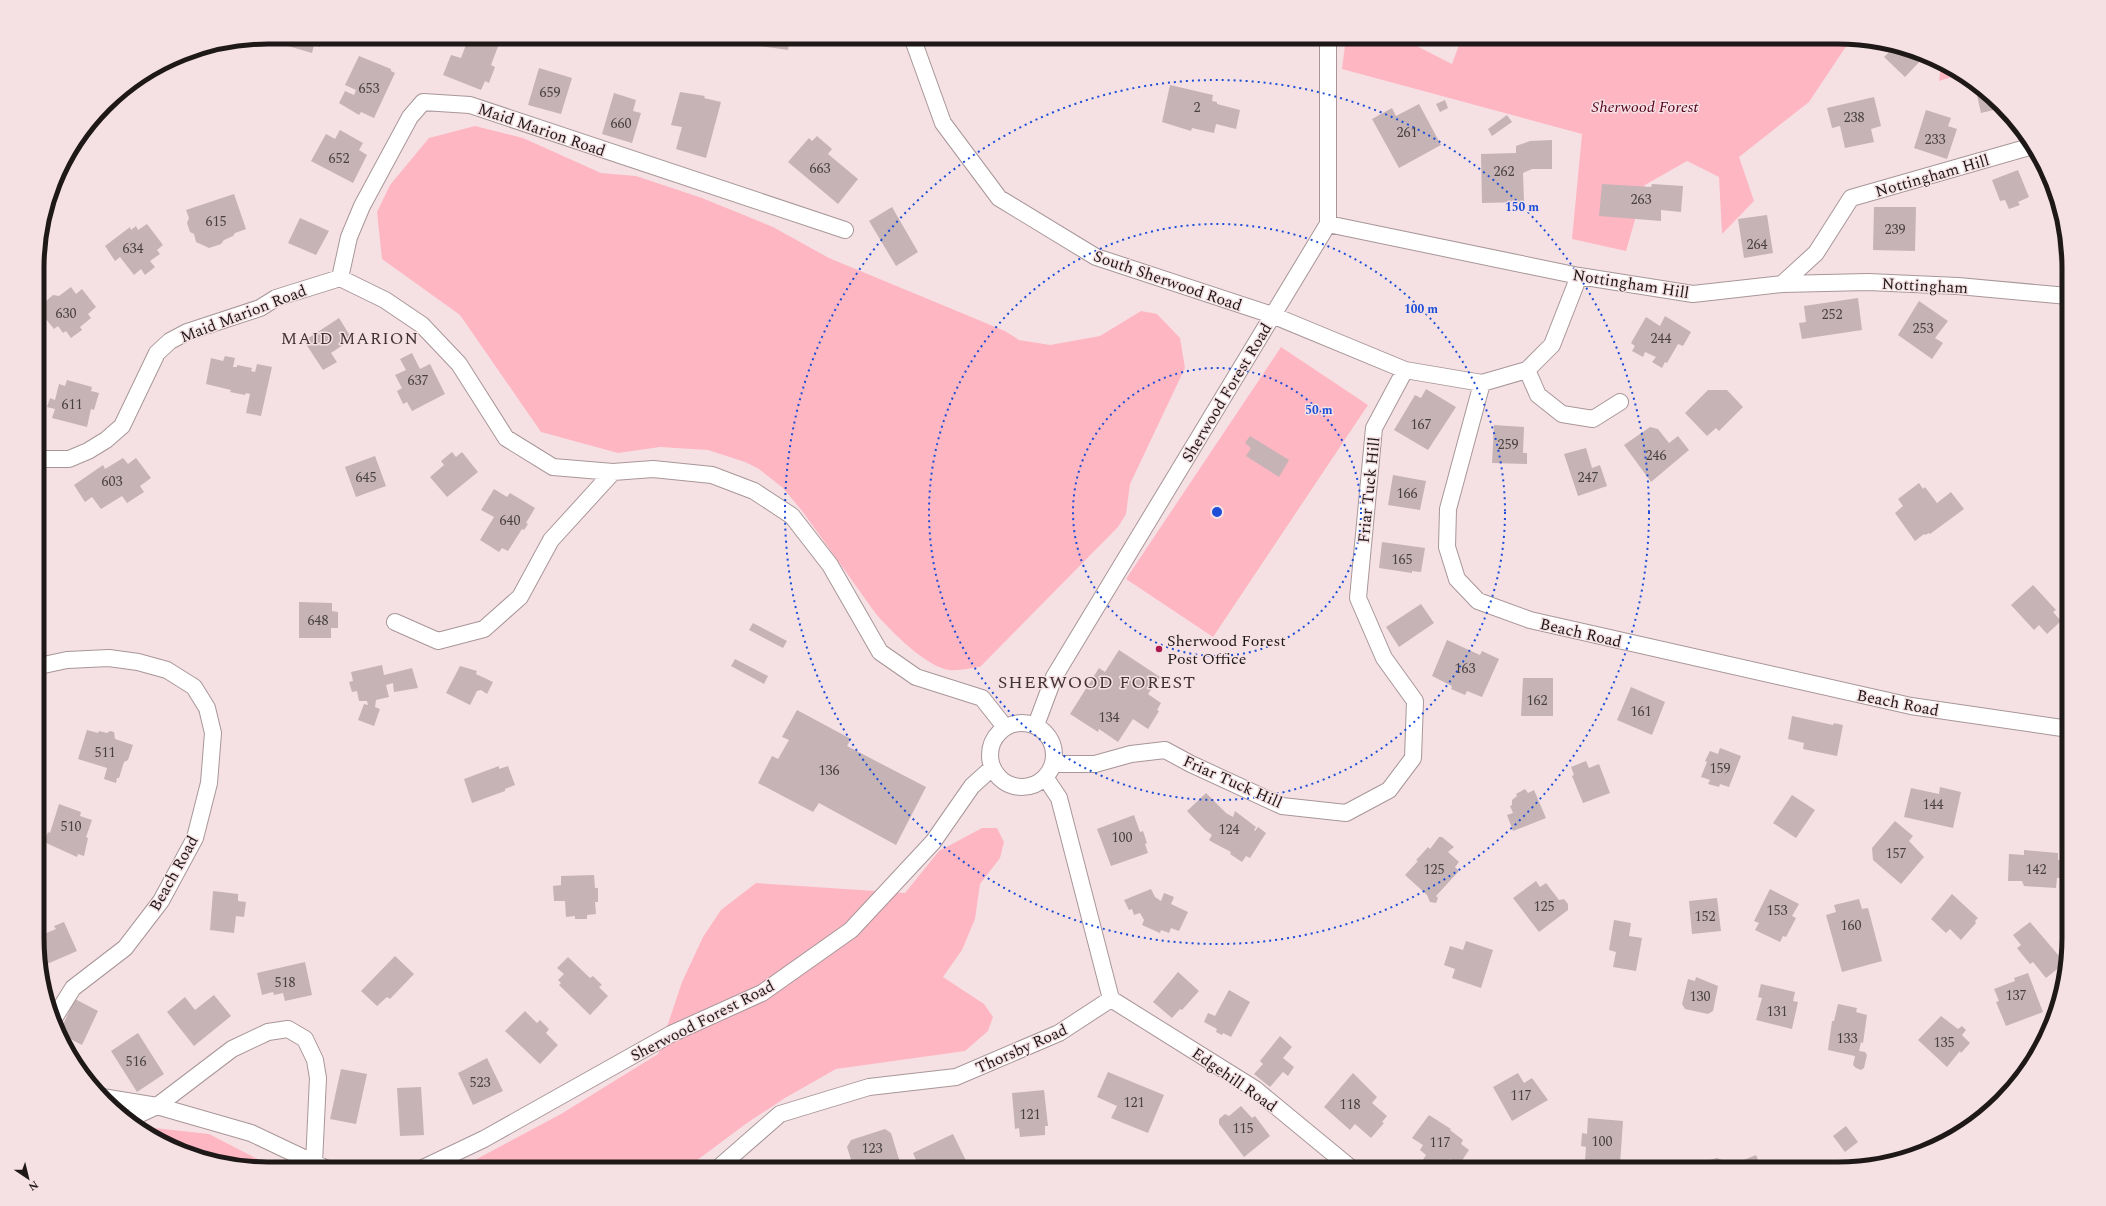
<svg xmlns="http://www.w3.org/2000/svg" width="2106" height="1206" font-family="Spectral,serif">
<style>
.green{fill:#feb6c3}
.building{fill:#c5b3b5}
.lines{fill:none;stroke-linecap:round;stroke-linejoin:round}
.street-casing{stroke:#a89699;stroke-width:18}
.street{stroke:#fff;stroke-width:16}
.ring{fill:none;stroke:#1d4ed8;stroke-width:2;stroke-dasharray:2 4}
.poi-dot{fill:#ac1a4d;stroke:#f5e1e4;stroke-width:1.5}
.labels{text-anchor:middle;stroke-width:3;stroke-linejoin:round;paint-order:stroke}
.number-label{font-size:14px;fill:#483f40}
.park-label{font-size:16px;font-style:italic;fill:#53001f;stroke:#f5e1e4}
.street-label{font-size:16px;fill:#1f1819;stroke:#f5e1e4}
.poi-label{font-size:16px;fill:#1f1819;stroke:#f5e1e4;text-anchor:start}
.neighbourhood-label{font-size:17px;letter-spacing:1px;fill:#423336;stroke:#f5e1e4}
.quarter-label{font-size:18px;letter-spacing:1px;fill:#423336;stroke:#f5e1e4}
.rim{fill:none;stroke:#1f1819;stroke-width:5}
.centre{fill:#1d4ed8;stroke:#f5e1e4;stroke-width:2}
.ring-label{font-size:12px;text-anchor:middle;font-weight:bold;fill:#1d4ed8;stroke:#f5e1e4;stroke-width:3;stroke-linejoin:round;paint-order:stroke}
</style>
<rect width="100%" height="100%" fill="#f5e1e4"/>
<path class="green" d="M1346,37H1399L1452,64L1462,37H1839L1851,39L1809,102L1739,157L1754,201L1722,234L1719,177L1687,161L1645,185L1626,251L1572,239L1582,134L1342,69Z
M1941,63L1962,74L1939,81Z
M475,126L523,138L601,173L636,176L702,198L773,227L829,258L1005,331L1019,340L1050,345L1100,336L1141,311L1157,314L1180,338L1185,368L1130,484L1126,514L1118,527L980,667C970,668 959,671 949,670C925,666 892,632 876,614L803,512L783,488L759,469L745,462L708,450L660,447L618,453L541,432L460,315L382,259L377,212L390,185L429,138Z
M1281,347L1368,405L1213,637L1126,579Z
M982,828H997L1004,842L1000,858L980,884L975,919L962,950L943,977L984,1004L993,1017L988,1031L965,1051L836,1069L785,1098L747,1123L696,1161L689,1169H458L561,1114L658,1054L682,982L703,937L721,910L756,883L905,893L939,851Z
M136,1126L209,1134L277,1169C227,1169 176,1155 136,1126Z"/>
<path class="building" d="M282,37H323L320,47L314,45L312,53L281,44Z
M469,37H490L500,41L491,65L495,67L489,83L485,81L481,90L443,75L451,55L461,58Z
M762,37H790L788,50L760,46Z
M1896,45L1925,56L1905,77L1884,57Z
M359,56L391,69V71L395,73L374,118L361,112L359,115L339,103L345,91L354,95L356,90L345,85Z
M539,68L572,78L561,114L528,105Z
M1974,82L1991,94L2002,108L1981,113Z
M1170,85L1213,95L1212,101L1217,102V104L1240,110L1236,129L1216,124L1214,133L1192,128L1191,131L1162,122Z
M680,92L705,96L704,98L721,102L706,158L676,149L682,127L671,125Z
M614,93L636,100L633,111L641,113L632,143L602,134Z
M1874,97L1881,126L1871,129L1874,142L1845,148L1840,126L1832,128L1827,108Z
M1445,100L1448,108L1440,112L1436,104Z
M1419,104L1441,145L1399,168L1372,119L1392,108L1396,116Z
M1926,110L1951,118L1948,126L1957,129L1947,159L1914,148Z
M1507,115L1512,122L1492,136L1488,129Z
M340,130L363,143L359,150L367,155L353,183L311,161L326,134L335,139Z
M817,136L832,149L828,154L858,179L838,204L788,162L809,138L812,141Z
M1552,140V169H1532L1523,173L1524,202L1482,203L1481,154L1516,153V146L1530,141Z
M2018,170L2029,197L2018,202L2020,205L2009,209L2005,200L2000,201L1992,180Z
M1602,184L1651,187L1652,184L1683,186L1681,212L1661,210V221L1599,216Z
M234,194L246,229L235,233L233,236L224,240L221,244L209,248L196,242L194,234L190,232L187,223L189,218L186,210Z
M892,207L918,252L896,266L869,221Z
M1874,207H1916L1915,251L1873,250Z
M1767,215L1773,253L1744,258L1738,219Z
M300,218L329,231L316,255L288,243Z
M147,224L163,245L157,250L160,254L150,261L155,267L145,275L141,269L134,275L120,257L115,261L105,246L130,227L131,230L136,226L138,230Z
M2056,224H2063L2068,260L2059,261Z
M71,287L76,294L82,289L96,307L88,314L91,318L80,327L82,330L71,338L66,331L63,333L58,326L54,329L40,312L46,307V301L53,295L59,296Z
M1858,298L1862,330L1802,339L1799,323L1806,322L1804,306Z
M1919,301L1948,321L1935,338L1943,343L1932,359L1898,335Z
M1665,316L1691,332L1683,346L1678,344L1667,363L1665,362L1662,368L1652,362L1656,357L1645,352L1643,357L1632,351L1635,346L1631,343L1646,317L1660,326Z
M339,318L352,339L331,353L337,362L323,370L304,341Z
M412,353L420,369L430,364L445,394L412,411L407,402L403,404L397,391L402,388L395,375L406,370L400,359Z
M225,356L235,358L233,367H237V365L252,368L251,371L255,372L257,364L272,367L261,416L246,413L250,394L246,393L245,395L230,392L231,390L206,384L211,358L223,361Z
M67,380L92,387L91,391L99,393L94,410L91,409L87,427L52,418L55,409L47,407L50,398L55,400L59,384L65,386Z
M1426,389L1456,407L1428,450L1394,430L1415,395L1421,398Z
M1708,390H1727L1743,407L1719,431L1716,428L1707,436L1685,413Z
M1494,425L1524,427L1523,453H1527V464L1492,463Z
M1650,427L1658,429L1669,443L1678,436L1689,450L1651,482L1624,445Z
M1250,436L1289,460L1279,477L1246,456L1251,448L1245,443Z
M1586,448L1592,468L1600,465L1607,486L1578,496L1564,454Z
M452,452L456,457L462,452L478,472L447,497L430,477L444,465L441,461Z
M375,456L386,486L356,497L345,467Z
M123,458L128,464L136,458L151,478L140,486L144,492L127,503L122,496L101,509L92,497L85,502L74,485L103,465L105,469Z
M1393,475L1426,481L1420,510L1388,505Z
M1919,483L1923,489L1925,487L1937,503L1951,492L1964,509L1930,534L1929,533L1925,535L1924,534L1915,541L1895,513L1903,506L1898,499Z
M494,489L507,497L510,493L535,508L526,523L528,524L524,530L522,529L508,551L502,548L499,552L480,540L494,517L481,510Z
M1382,542L1425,548L1421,572L1412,571V573L1379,568Z
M2069,553V571L2060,561Z
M2033,585L2056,610L2053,612L2061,621L2047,634L2039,625L2034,630L2011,605Z
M299,602L332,603V611L338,612V628H331V638H299Z
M1421,604L1434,623L1399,647L1386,627Z
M753,623L787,641L783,648L749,630Z
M1447,640L1480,655L1482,651L1499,659L1482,697L1467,691L1465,695L1451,689L1452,686L1432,676Z
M1119,650L1160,677L1148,694L1161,703L1157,710L1159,711L1148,729L1133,719L1118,742L1099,729L1098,732L1070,714L1099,668L1105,672Z
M735,659L768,676L764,684L731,666Z
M382,665L384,675L412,668L418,688L394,692L393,683L386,685L389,697L376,700L375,707L380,709L374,726L358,720L364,704L368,705L367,701H359L357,691L352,692L349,682L353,681L351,672Z
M460,666L477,671L476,674L493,682L487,694L481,690L477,691L470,705L446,693Z
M1523,678H1553V716H1521Z
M1631,687L1665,702L1652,735L1617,720Z
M797,710L851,739L847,746L926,787L896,845L819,803L813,812L758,783L772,756L778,759L789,740L782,737Z
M1792,716L1833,725L1834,723L1843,725L1837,756L1803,749L1804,743L1788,739Z
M87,730L98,733L99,731L107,733L110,731L114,732L115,739L133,745L128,760L124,762L119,778H117L116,783L104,779L107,768L78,759Z
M1720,748L1741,756L1729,787L1720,784L1719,787L1708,784L1710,780L1701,777L1707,762L1705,761L1710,751L1718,754Z
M1586,761L1589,768L1599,764L1610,793L1583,803L1572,776L1574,775L1571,767Z
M499,766V769L508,766L515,785L505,789V791L472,803L464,779Z
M1940,787L1961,792L1953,828L1904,817L1911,788L1939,794Z
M1525,789L1528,793L1534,790L1546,818L1513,831L1507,815L1513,813L1510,806L1512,805V800L1517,796L1516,794Z
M1206,793L1226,813L1233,817L1235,811L1256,827L1254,830L1255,831L1258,827L1266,833L1250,858L1246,856L1242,862L1230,854L1231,852L1212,842L1209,840L1212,835L1205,830L1187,811Z
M1792,795L1815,810L1796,838L1773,823Z
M59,804L81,812L80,816L92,820L86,837L88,838L84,856L78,854L77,857L44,842L48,832L50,833Z
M1134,815L1140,832L1143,831L1147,843L1145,844L1148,853L1111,866L1097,829Z
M1895,821L1913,836L1909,841L1924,857L1901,884L1873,860L1872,848Z
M1439,837H1442L1454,847L1448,852L1459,862L1455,867L1459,871L1436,896L1438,898L1436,903L1430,902L1427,895L1405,875L1418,861L1416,860L1420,856L1428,847L1430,849Z
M2024,850L2058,853V860H2065L2064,878H2057L2056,888L2024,886L2022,881H2008L2009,854L2024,855Z
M594,875L595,888H598V902H595L596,914L587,915V919H575V916L566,917L565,901H554L553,886L561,885V876Z
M1536,881L1540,887L1546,883L1559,900L1564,899L1568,904V910L1539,932L1513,898Z
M1151,889L1155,897L1161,901L1164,893L1174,897L1171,904L1188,912L1179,931L1171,928L1169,933L1161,930L1160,933L1142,925L1144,920L1140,913L1134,915L1132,909L1129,910L1124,900Z
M1770,889L1799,904L1792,916L1796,918L1786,937L1783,936L1780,942L1755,930L1759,923L1754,921Z
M213,891L238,894V901L246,902L244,917L236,916L234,933L210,930Z
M1952,894L1978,918L1975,921L1976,923L1961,940L1950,929L1946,933L1931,919Z
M1717,898L1721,931L1692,934L1689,901Z
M1859,899L1862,909L1868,908L1882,961L1842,972L1826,915L1836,912L1834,905Z
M1614,920L1631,923L1629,936L1642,938L1636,971L1613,967L1616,952L1609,950Z
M64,922L77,951L40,967L39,936L56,929L54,926Z
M2030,922L2065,963L2046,978L2033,962L2030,964L2017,948L2021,945L2013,935Z
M1466,941L1493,950L1481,988L1452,978L1455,969L1444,965L1450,946L1463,950Z
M395,956L414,974L390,999L387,997L377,1006L361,991Z
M568,957L590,978L593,976L602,985L599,987L608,996L590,1015L559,985L561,983L558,980L564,974L557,968Z
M305,962L312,995L285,1001L283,993L274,995L273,992L262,995L257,973Z
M1178,972L1199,991L1182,1010L1180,1009L1172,1018L1153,1002Z
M2028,973L2043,1012L2006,1026L1996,1002L1999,1001L1994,989L2015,981L2014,978Z
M1696,977L1718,986L1713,1011L1708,1014L1685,1009L1682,1004L1688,979L1695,981Z
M1761,984L1795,992L1793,1001L1798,1002L1792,1029L1756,1020L1762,998L1758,997Z
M1229,990L1250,1002L1231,1037L1223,1033L1222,1035L1216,1032L1217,1029L1204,1022L1208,1013L1215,1016Z
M214,995L231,1016L194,1046L167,1012L185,997L195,1010Z
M75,999L98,1011L82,1045L59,1033Z
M1838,1004L1857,1008L1856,1012L1867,1015L1863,1043L1861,1042L1859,1051L1865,1052L1867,1055L1864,1068L1861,1070L1856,1068L1853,1065L1855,1056L1828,1050L1832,1021H1834Z
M525,1011L537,1023L540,1020L549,1029L546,1033L558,1045L540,1064L505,1031Z
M1941,1016L1958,1029L1962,1026L1966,1030L1962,1035L1970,1043L1961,1053L1960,1051L1947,1067L1918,1040Z
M138,1033L164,1074L137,1092L111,1051Z
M1280,1036L1292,1047L1283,1058L1294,1067L1288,1076L1283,1072L1270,1087L1254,1074L1263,1064L1260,1061Z
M487,1058L503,1091L473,1105L458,1073Z
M341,1069L367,1074L356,1124L330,1119Z
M1108,1072L1164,1095L1148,1133L1111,1118L1117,1106L1097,1097Z
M1353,1073L1377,1097L1372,1103L1387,1116L1382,1122L1384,1123L1371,1138L1355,1124L1350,1130L1324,1107Z
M1518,1073L1524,1083L1532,1078L1548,1100L1512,1121L1493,1087Z
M421,1087L424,1135L400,1136L397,1088Z
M1044,1090L1048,1126H1045V1135L1020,1137L1019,1128L1015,1129L1012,1093Z
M1241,1106L1252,1118L1255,1116L1270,1136L1244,1157L1219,1124V1119L1225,1114L1229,1116Z
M1429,1115L1451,1129L1450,1130L1463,1140L1461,1144L1469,1150L1459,1165L1450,1159L1442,1169H1429L1421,1163L1426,1155L1420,1150L1423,1145L1412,1138Z
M1588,1118L1623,1121L1620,1164L1585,1161L1586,1147L1581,1146L1582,1133L1587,1134Z
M1846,1126L1858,1142L1845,1152L1833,1136Z
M885,1129L891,1133L902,1169H854L847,1147L851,1140Z
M953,1134L970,1169H920L913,1153Z
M1756,1155L1762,1169H1708L1707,1166L1710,1160L1717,1158L1722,1160L1723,1162L1729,1160L1731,1165Z
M1324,1160V1162L1328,1160L1333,1169H1301Z
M751,1162L764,1169H747Z"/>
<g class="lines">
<g class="street-casing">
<path id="street" d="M912,37L943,123L999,198L1096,257L1272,315L1405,370L1482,383L1527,370L1552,345L1579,276
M1328,224L1579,276L1693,294L1782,284L1816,253L1851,198L2033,146
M340,278L349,237L362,206L410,117L423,102L470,105L845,230
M1782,284L1868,282L1958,286L2068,296
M1527,370L1538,395L1562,414L1593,419L1620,402
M1482,383L1448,509L1447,547L1457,579L1478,601L1530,620L1911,706L2069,729
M39,457L44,459H69L88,451L106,440L122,426L157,353L170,341L187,332L260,308L276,298L340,278L385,300L422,325L459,364L506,438L553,467L613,472L653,469L712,475L754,491L792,516L830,565L880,652L916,677L982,698L1005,727
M395,622L438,641L484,629L520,597L551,540L613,472
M39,666L67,660L109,658L138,662L167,670L194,687L207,708L213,733L209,783L195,838L161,901L125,948L73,988L53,1020
M990 755a32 32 0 1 1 64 0a32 32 0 1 1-64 0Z
M1036,725L1054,677L1328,224V37
M1053,764H1095L1131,754L1165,750L1191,764L1282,806L1346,813L1389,790L1413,758L1415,701L1384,658L1358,598L1374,428L1405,370
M1045,777L1059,798L1111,999
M1111,999L1255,1089L1352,1169
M102,1097L157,1106L251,1133L327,1169
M127,1120L157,1106L232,1049L268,1032L288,1029L305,1039L315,1060L318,1078L314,1163
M421,1169L484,1139L671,1034L762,993L851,930L933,842L972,786L992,768
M717,1169L780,1114L869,1087L956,1077L1059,1033L1111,999"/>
</g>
<use href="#street" class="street"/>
</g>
<g class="ring">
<circle cx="1217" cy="512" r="144"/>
<circle cx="1217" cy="512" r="288"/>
<circle cx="1217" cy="512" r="432"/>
</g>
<circle class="poi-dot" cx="1159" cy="649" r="4"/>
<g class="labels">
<g class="number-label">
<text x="369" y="93">653</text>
<text x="550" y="97">659</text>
<text x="1197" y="112">2</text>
<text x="1854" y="122">238</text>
<text x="621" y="128">660</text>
<text x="1407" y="137">261</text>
<text x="1935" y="144">233</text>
<text x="339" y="163">652</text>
<text x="820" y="173">663</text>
<text x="1504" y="176">262</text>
<text x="1641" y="204">263</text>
<text x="216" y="226">615</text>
<text x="1895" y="234">239</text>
<text x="1757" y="249">264</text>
<text x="133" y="253">634</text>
<text x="66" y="318">630</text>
<text x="1832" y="319">252</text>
<text x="1923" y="333">253</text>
<text x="1661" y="343">244</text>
<text x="418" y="385">637</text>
<text x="72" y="409">611</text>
<text x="1421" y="429">167</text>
<text x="1508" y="449">259</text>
<text x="1656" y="460">246</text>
<text x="366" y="482">645</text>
<text x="1588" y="482">247</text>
<text x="112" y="486">603</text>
<text x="1407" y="498">166</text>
<text x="510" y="525">640</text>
<text x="1402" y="564">165</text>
<text x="318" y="625">648</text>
<text x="1465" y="673">163</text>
<text x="1537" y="705">162</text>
<text x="1641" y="716">161</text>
<text x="1109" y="722">134</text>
<text x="105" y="757">511</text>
<text x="1720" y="773">159</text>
<text x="829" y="775">136</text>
<text x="1933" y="809">144</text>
<text x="71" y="831">510</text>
<text x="1229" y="834">124</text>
<text x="1122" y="842">100</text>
<text x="1896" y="858">157</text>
<text x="1434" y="874">125</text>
<text x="2036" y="874">142</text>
<text x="1544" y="911">125</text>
<text x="1777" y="915">153</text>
<text x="1705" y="921">152</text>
<text x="1851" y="930">160</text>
<text x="285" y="987">518</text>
<text x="2016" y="1000">137</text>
<text x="1700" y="1001">130</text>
<text x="1777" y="1016">131</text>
<text x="1847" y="1043">133</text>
<text x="1944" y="1047">135</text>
<text x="136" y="1066">516</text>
<text x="480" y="1087">523</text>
<text x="1521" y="1100">117</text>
<text x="1134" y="1107">121</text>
<text x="1350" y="1109">118</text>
<text x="1030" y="1119">121</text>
<text x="1243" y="1133">115</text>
<text x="1602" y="1146">100</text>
<text x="1440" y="1147">117</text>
<text x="872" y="1153">123</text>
</g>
<g class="park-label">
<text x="1645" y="112">Sherwood Forest</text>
</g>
<g class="street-label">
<text transform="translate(542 129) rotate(19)" y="6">Maid Marion Road</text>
<text transform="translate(1932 175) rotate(-16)" y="6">Nottingham Hill</text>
<text transform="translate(1168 280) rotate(19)" y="6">South Sherwood Road</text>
<text transform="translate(1631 283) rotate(9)" y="6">Nottingham Hill</text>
<text transform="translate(1925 285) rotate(3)" y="6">Nottingham</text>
<text transform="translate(243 313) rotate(-21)" y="6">Maid Marion Road</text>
<text transform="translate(1226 392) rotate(-59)" y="6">Sherwood Forest Road</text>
<text transform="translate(1368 490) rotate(-84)" y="6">Friar Tuck Hill</text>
<text transform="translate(1581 632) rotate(13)" y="6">Beach Road</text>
<text transform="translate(1898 702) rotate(11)" y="6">Beach Road</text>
<text transform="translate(1233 781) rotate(24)" y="6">Friar Tuck Hill</text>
<text transform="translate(173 873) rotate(-61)" y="6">Beach Road</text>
<text transform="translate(702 1020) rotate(-27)" y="6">Sherwood Forest Road</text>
<text transform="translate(1021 1048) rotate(-24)" y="6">Thorsby Road</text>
<text transform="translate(1235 1079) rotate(35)" y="6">Edgehill Road</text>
</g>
<g class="poi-label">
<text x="1167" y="646">Sherwood Forest<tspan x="1167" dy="18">Post Office</tspan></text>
</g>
<g class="neighbourhood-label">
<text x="350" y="344">MAID MARION</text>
</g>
<g class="quarter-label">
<text x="1097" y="688">SHERWOOD FOREST</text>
</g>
</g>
<path d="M0 0H2106V1206H0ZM268 44H1838A224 224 0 0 1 2062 268V938A224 224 0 0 1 1838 1162H268A224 224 0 0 1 44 938V268A224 224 0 0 1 268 44Z" fill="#f5e1e4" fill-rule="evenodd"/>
<path class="rim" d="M268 44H1838A224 224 0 0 1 2062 268V938A224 224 0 0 1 1838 1162H268A224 224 0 0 1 44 938V268A224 224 0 0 1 268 44Z"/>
<circle cx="1217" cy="512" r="6" class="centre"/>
<g class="ring-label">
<text x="1522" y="211">150 m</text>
<text x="1421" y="313">100 m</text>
<text x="1319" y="414">50 m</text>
</g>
<g transform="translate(28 1178) rotate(145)" stroke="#f5e1e4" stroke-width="3" paint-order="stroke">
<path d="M0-3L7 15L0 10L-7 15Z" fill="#1f1819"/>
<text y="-6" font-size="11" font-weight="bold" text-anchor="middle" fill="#1f1819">N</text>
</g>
</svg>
